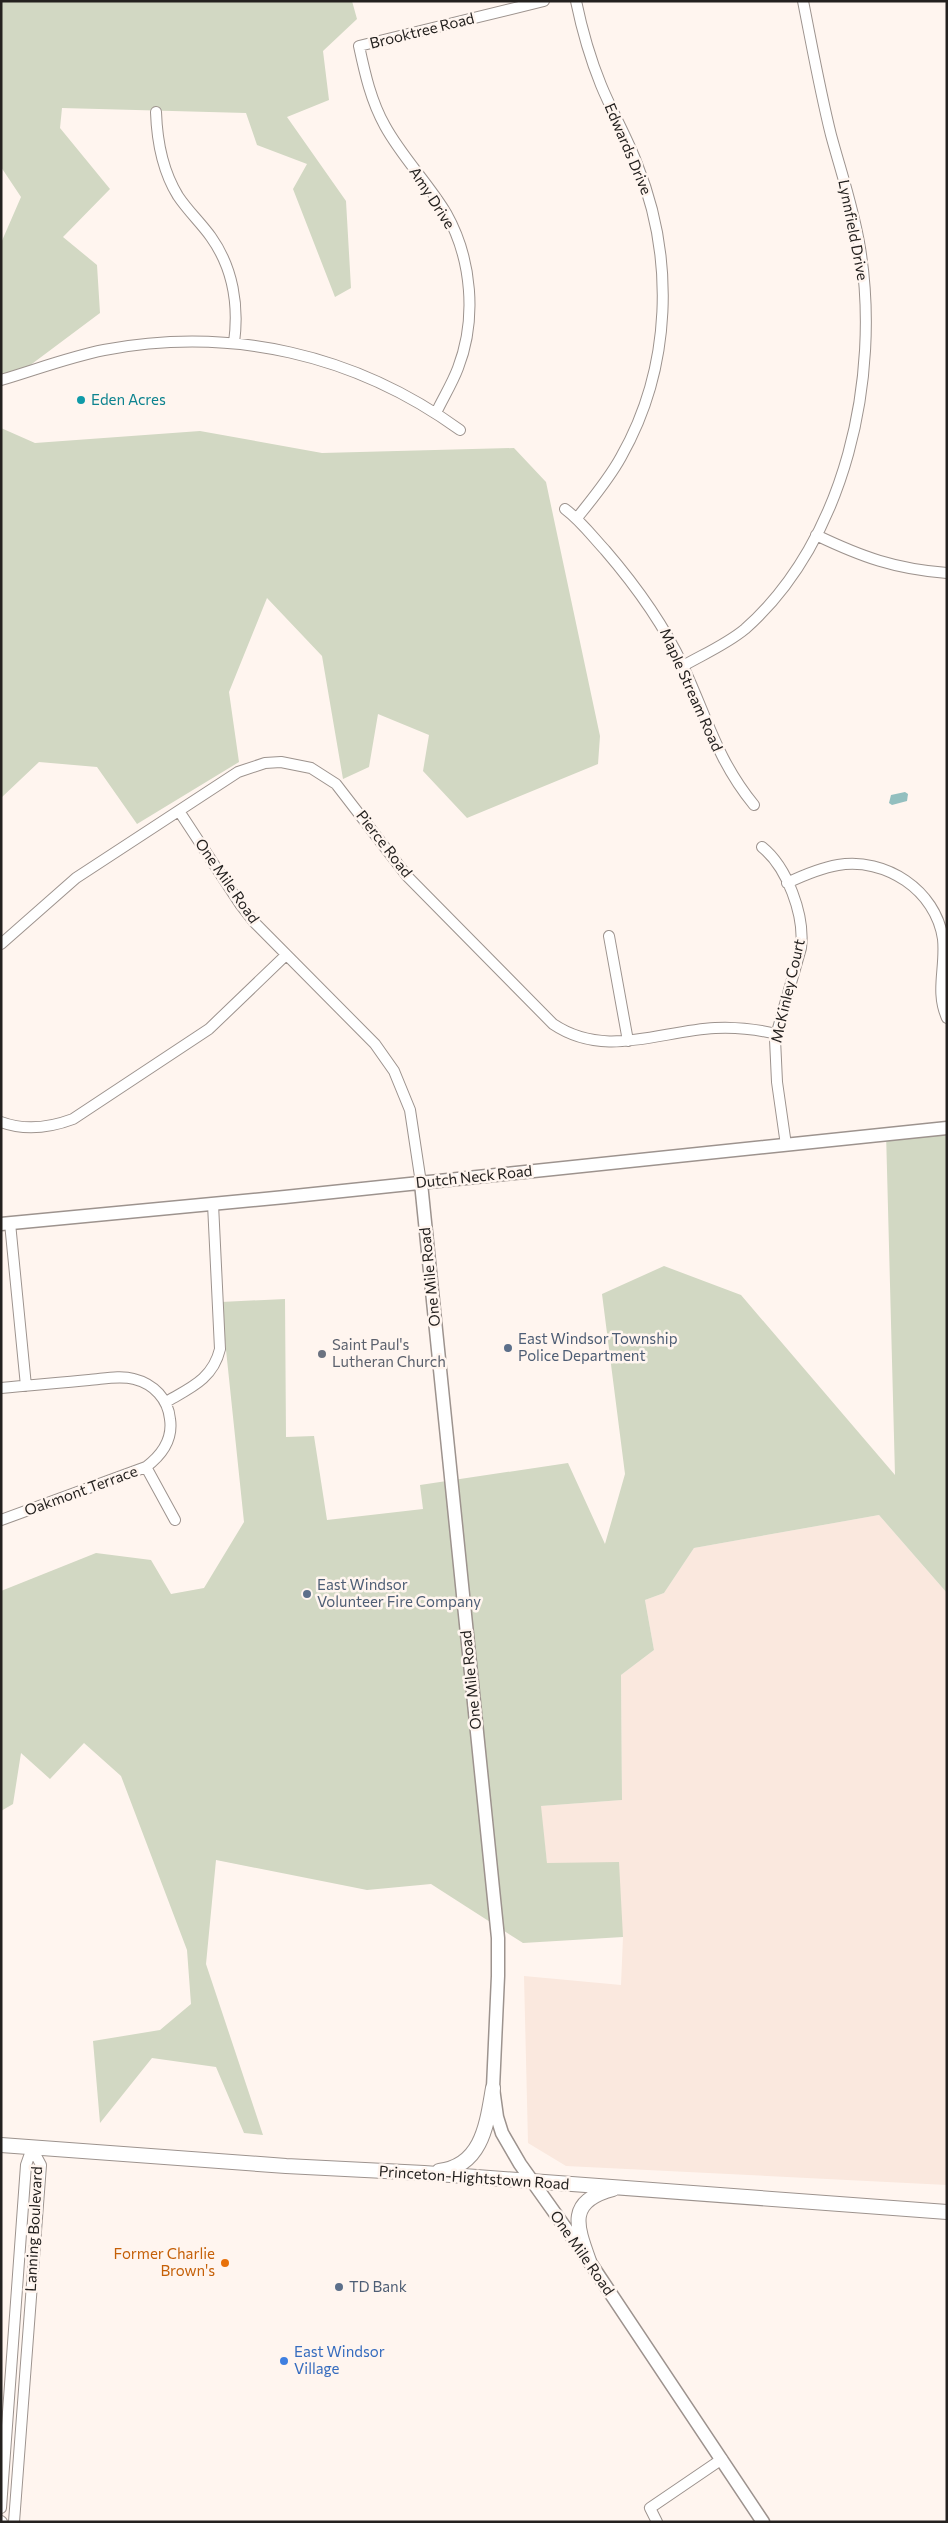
<svg xmlns="http://www.w3.org/2000/svg" width="948" height="2523" font-family="Commissioner,sans-serif">
<style>
.built{fill:#fae8de}
.green{fill:#d2d8c3}
.water{fill:#93bfbf}
.lines{fill:none;stroke-linecap:round;stroke-linejoin:round}
.minor-casing{stroke:#9d938e;stroke-width:12}
.tertiary-casing{stroke:#9d938e;stroke-width:15}
.secondary-casing{stroke:#9d938e;stroke-width:16}
.minor{stroke:#fff;stroke-width:10}
.tertiary{stroke:#fff;stroke-width:12}
.secondary{stroke:#fff;stroke-width:14}
.culture-dot{fill:#0f9aa8;stroke:#fff5ef;stroke-width:2}
.service-dot{fill:#5c6f8a;stroke:#fff5ef;stroke-width:2}
.worship-dot{fill:#6b7280;stroke:#fff5ef;stroke-width:2}
.food-dot{fill:#e8710a;stroke:#fff5ef;stroke-width:2}
.shop-dot{fill:#3f7fe0;stroke:#fff5ef;stroke-width:2}
.labels{text-anchor:middle;stroke-width:5;stroke-linejoin:round;paint-order:stroke}
.street-label{font-size:15px;fill:#24211f;stroke:#fff5ef}
.culture-label{font-size:15px;fill:#0d838f;stroke:#fff5ef;text-anchor:start}
.service-label{font-size:15px;fill:#4e5e75;stroke:#fff5ef;text-anchor:start}
.worship-label{font-size:15px;fill:#5b616d;stroke:#fff5ef;text-anchor:start}
.food-label{font-size:15px;fill:#c56008;stroke:#fff5ef;text-anchor:end}
.shop-label{font-size:15px;fill:#366cbe;stroke:#fff5ef;text-anchor:start}
</style>
<rect width="100%" height="100%" fill="#fff5ef"/>
<path class="built" d="M879,1515L947,1593V2185L566,2166L528,2143L524,1976L621,1985L623,1937L547,1863L540,1806L622,1800L621,1675L654,1650L645,1600L664,1593L694,1548Z"/>
<path class="green" d="M1,1H352L357,19L323,51L329,100L287,117L346,201L351,288L335,297L293,189L307,164L257,145L246,113L62,108L60,128L110,189L63,237L97,265L100,313L1,387V243L21,197L1,167Z
M1,428L35,443L200,431L322,453L514,448L546,482L600,736L598,764L467,818L423,771L429,735L378,714L369,767L343,779L322,656L267,598L229,692L239,762L137,824L97,767L39,762L1,798Z
M947,1127V1593L879,1515L694,1548L664,1593L645,1600L654,1650L621,1675L622,1800L541,1806L547,1863L619,1862L623,1937L523,1943L431,1884L367,1890L216,1860L206,1964L263,2135L244,2133L216,2067L152,2058L100,2123L93,2041L160,2030L191,2004L187,1950L121,1776L84,1743L50,1779L21,1753L13,1804L1,1811V1591L96,1553L151,1560L171,1594L204,1588L244,1522L221,1302L285,1299L286,1437L314,1436L327,1520L423,1509L420,1485L568,1463L605,1544L625,1474L602,1294L664,1266L741,1295L895,1475L886,1132Z"/>
<path class="water" d="M905,792L908,794L907,801L892,805L889,803L891,795Z"/>
<g class="lines">
<g class="minor-casing">
<path id="minor" d="M576,1C582,30 590,58 601,85C612,112 627,137 637,164C675,258 672,367 621,457C609,479 593,498 577,518
M156,112C157,142 162,170 178,196C188,211 201,223 211,237C233,268 239,306 234,343
M1,380C35,370 69,357 104,350C231,326 355,354 460,430
M436,413C443,398 452,384 458,368C477,319 472,259 446,213C428,183 402,157 385,126C371,101 365,74 359,46L544,1
M565,509C581,521 592,536 605,550C636,586 663,623 683,666C707,717 717,760 754,805
M816,535C862,557 895,569 947,573
M683,666C704,654 727,644 745,629C846,540 881,377 860,248C854,210 841,172 831,135C820,91 812,46 803,1
M179,811L240,904L254,922L375,1044L394,1071L410,1110L421,1183
M762,847C787,867 805,915 801,948L775,1039L777,1082L786,1145
M787,883C804,875 820,868 838,865C885,857 936,890 943,939C946,968 935,991 947,1018
M609,936L628,1041
M1,944L76,878L238,772L265,763L281,762L311,768L336,784L407,876L553,1024C605,1059 659,1031 715,1028C736,1027 756,1029 776,1034
M1,1122C25,1131 49,1128 73,1119L209,1029L286,955
M10,1223L26,1386
M1,1388C30,1385 60,1383 89,1380C103,1379 120,1375 134,1379C154,1384 168,1399 170,1419C173,1439 162,1455 146,1467L1,1520
M166,1402C190,1388 213,1379 220,1349L213,1204
M146,1467L175,1520
M1,2508L26,2165L32,2148
M1,2521L2,2522
M14,2522L41,2165L32,2148
M657,2522L650,2508L722,2459"/>
</g>
<g class="tertiary-casing">
<path id="tertiary" d="M421,1183L498,1938V1976L493,2088L497,2117L502,2133L520,2164L589,2261L763,2522
M1,1224L285,1197L947,1128"/>
</g>
<g class="secondary-casing">
<path id="secondary" d="M1,2145L286,2166L424,2173L947,2212
M439,2171C483,2166 487,2122 493,2088
M589,2261C576,2225 567,2201 613,2189"/>
</g>
<use href="#minor" class="minor"/>
<use href="#tertiary" class="tertiary"/>
<use href="#secondary" class="secondary"/>
</g>
<circle class="culture-dot" cx="81" cy="400" r="5"/>
<g class="service-dot">
<circle cx="508" cy="1348" r="5"/>
<circle cx="307" cy="1594" r="5"/>
<circle cx="339" cy="2287" r="5"/>
</g>
<circle class="worship-dot" cx="322" cy="1354" r="5"/>
<circle class="food-dot" cx="225" cy="2263" r="5"/>
<circle class="shop-dot" cx="284" cy="2361" r="5"/>
<g class="labels">
<g class="street-label">
<text transform="translate(422 31) rotate(-14)" y="5">Brooktree Road</text>
<text transform="translate(628 149) rotate(67)" y="5">Edwards Drive</text>
<text transform="translate(432 198) rotate(57)" y="5">Amy Drive</text>
<text transform="translate(853 230) rotate(79)" y="5">Lynnfield Drive</text>
<text transform="translate(691 690) rotate(66)" y="5">Maple Stream Road</text>
<text transform="translate(384 844) rotate(52)" y="5">Pierce Road</text>
<text transform="translate(227 881) rotate(55)" y="5">One Mile Road</text>
<text transform="translate(788 991) rotate(-77)" y="5">McKinley Court</text>
<text transform="translate(474 1177) rotate(-6)" y="5">Dutch Neck Road</text>
<text transform="translate(430 1277) rotate(-96)" y="5">One Mile Road</text>
<text transform="translate(81 1491) rotate(-20)" y="5">Oakmont Terrace</text>
<text transform="translate(471 1680) rotate(-96)" y="5">One Mile Road</text>
<text transform="translate(474 2178) rotate(4)" y="5">Princeton-Hightstown Road</text>
<text transform="translate(34 2229) rotate(-87)" y="5">Lanning Boulevard</text>
<text transform="translate(582 2253) rotate(55)" y="5">One Mile Road</text>
</g>
<g class="culture-label">
<text x="91" y="405">Eden Acres</text>
</g>
<g class="service-label">
<text x="518" y="1344">East Windsor Township<tspan x="518" dy="17">Police Department</tspan></text>
<text x="317" y="1590">East Windsor<tspan x="317" dy="17">Volunteer Fire Company</tspan></text>
<text x="349" y="2292">TD Bank</text>
</g>
<g class="worship-label">
<text x="332" y="1350">Saint Paul's<tspan x="332" dy="17">Lutheran Church</tspan></text>
</g>
<g class="food-label">
<text x="215" y="2259">Former Charlie<tspan x="215" dy="17">Brown's</tspan></text>
</g>
<g class="shop-label">
<text x="294" y="2357">East Windsor<tspan x="294" dy="17">Village</tspan></text>
</g>
</g>
<rect width="948" height="2523" fill="none" stroke="#24211f" stroke-width="5"/>
</svg>
